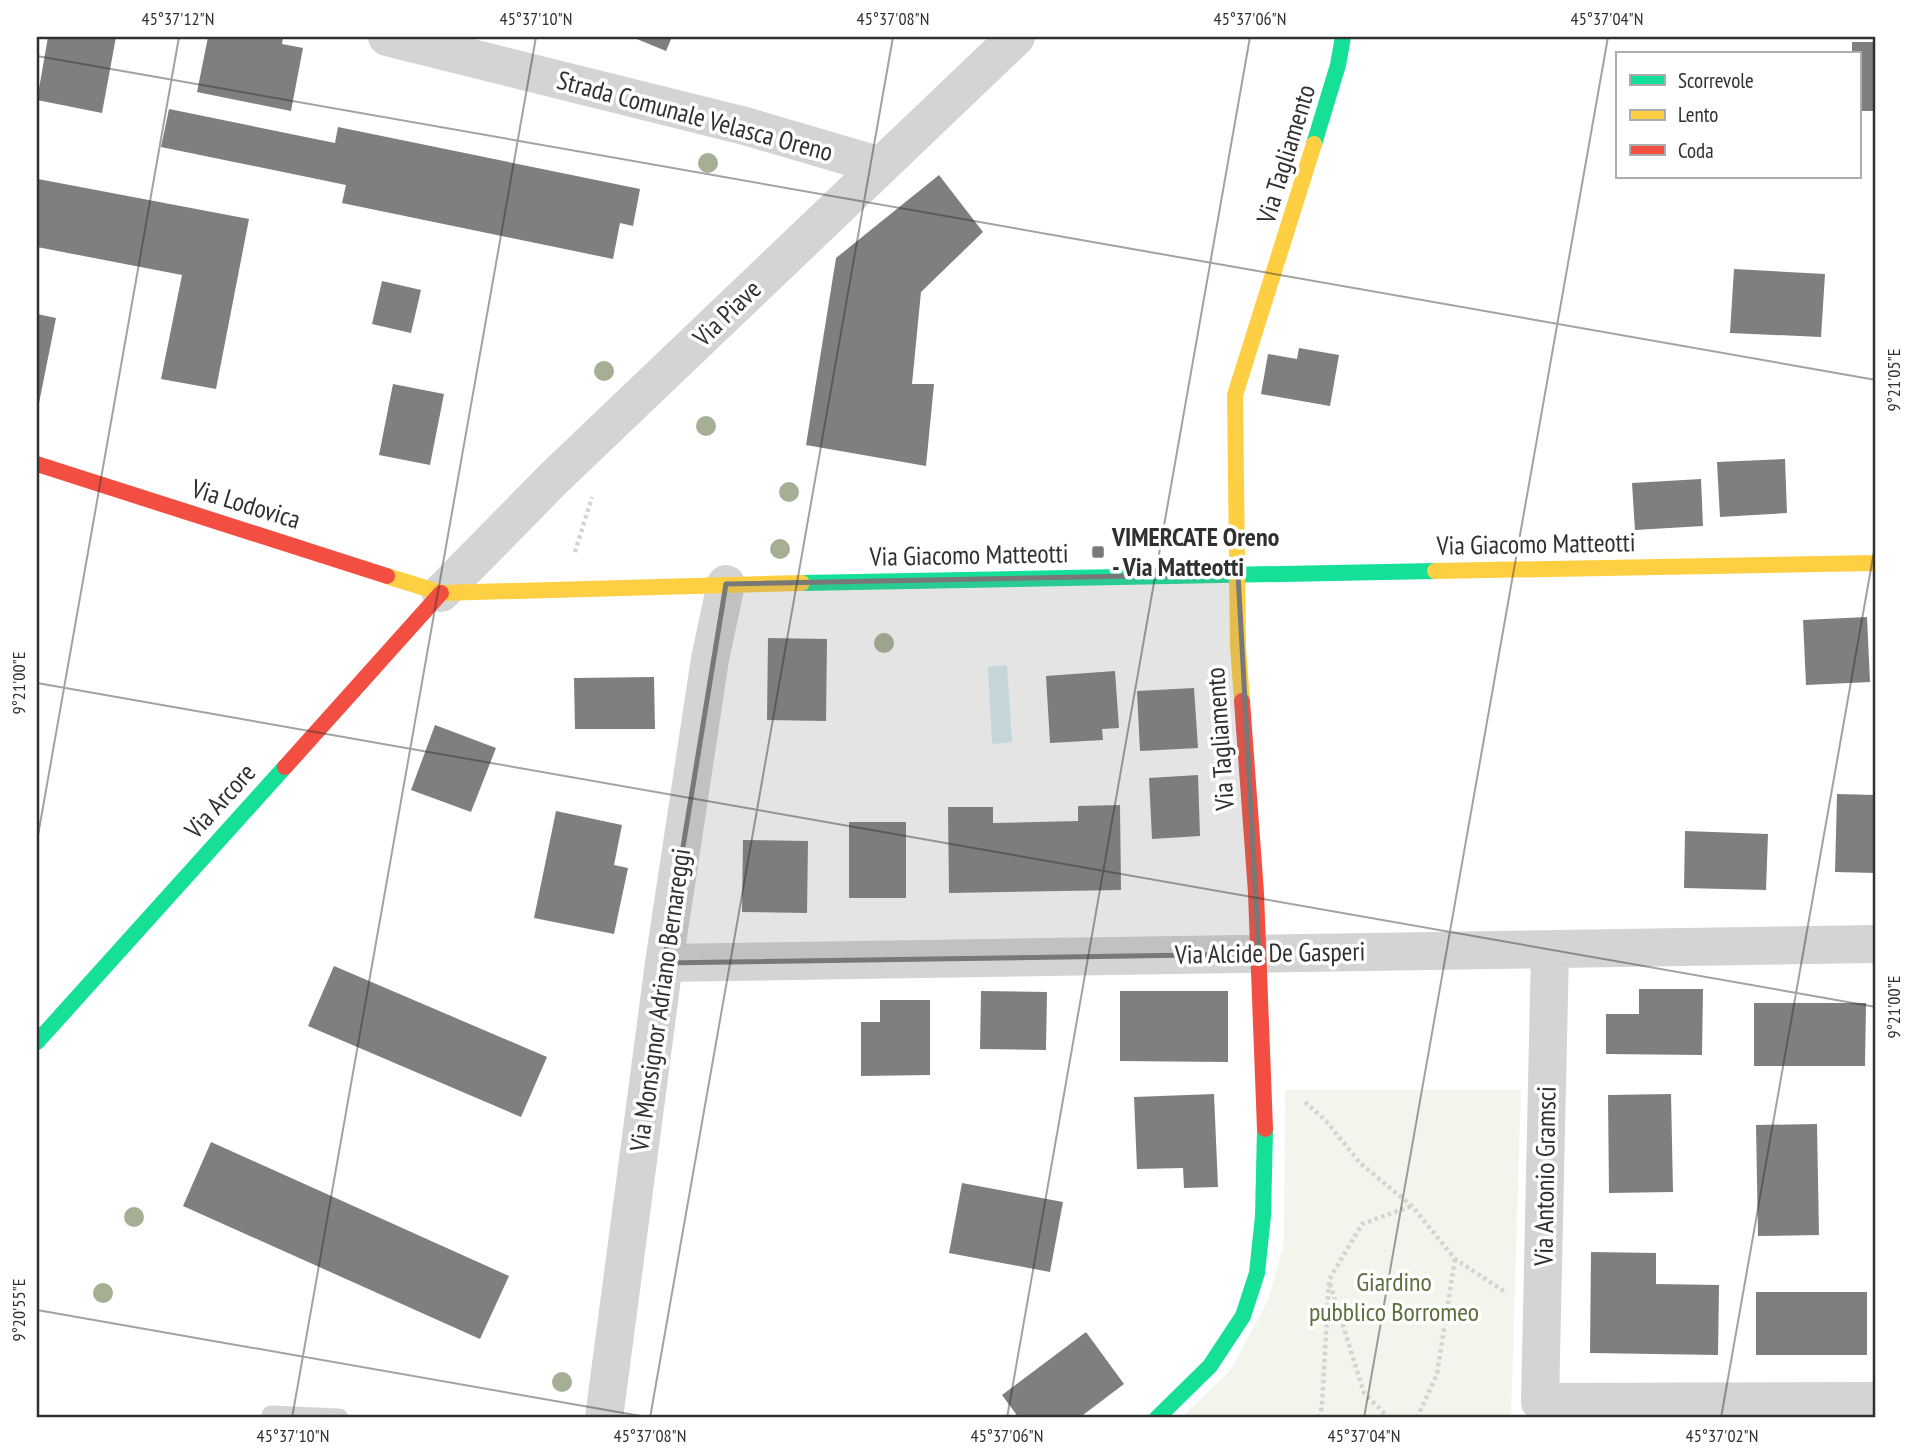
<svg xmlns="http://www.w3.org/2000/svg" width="1913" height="1455" font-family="'PT Sans Narrow',sans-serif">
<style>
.green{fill:#f3f5ec}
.water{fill:#d9eef3}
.building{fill:#7f7f7f}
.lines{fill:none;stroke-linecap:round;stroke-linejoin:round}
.path{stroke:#d4d4d4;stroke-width:4.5;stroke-dasharray:3.5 3.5;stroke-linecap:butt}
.lane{stroke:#d4d4d4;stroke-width:19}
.street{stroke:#d4d4d4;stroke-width:38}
.fast{stroke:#16e098;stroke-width:16}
.slow{stroke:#ffcf43;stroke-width:16}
.jam{stroke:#f24e42;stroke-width:16}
.tree{fill:#a5af93}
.marked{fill:#787878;fill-opacity:0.2;stroke:#787878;stroke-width:5;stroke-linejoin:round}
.ticks{fill:none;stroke:#303030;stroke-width:2;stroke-opacity:0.45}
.poi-dot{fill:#787878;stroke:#fff;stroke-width:2.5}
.labels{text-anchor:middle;stroke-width:7;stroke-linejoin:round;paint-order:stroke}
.street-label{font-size:26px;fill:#303030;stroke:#fff}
.poi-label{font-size:26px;font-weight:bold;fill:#303030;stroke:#fff;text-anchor:start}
.park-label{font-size:26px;fill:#5b6e3b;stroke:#fff}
.neatline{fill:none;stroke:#303030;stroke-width:2.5}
.ticks-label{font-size:18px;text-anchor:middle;fill:#303030}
</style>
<rect width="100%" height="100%" fill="#fff"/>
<path class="green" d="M1285,1090H1521L1511,1418H1181L1230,1371L1268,1300L1284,1242Z"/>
<path class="water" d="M1007,665L1012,742L992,744L988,667Z"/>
<path class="building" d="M48,37H116L102,113L37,100Z
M208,37H283L282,44L303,48L291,111L197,92Z
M632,37H672L666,51Z
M1852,42H1876V111H1859V54H1852Z
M169,109L335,143L338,127L640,189L633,226L620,223L613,259L342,203L346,185L161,147Z
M939,175L983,232L921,292L912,384H934L926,466L806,445L836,258Z
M38,179L249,219L216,389L161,379L182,275L37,247Z
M1734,269L1825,274L1821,337L1730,333Z
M382,281L421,290L411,333L372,324Z
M37,314L56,318L38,408H37Z
M1299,348L1339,355L1330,406L1261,394L1268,354L1297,359Z
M393,384L444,394L430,465L379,455Z
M1785,459L1787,513L1720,517L1717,462Z
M1701,479L1703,526L1635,530L1632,483Z
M1867,617L1870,682L1806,685L1803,620Z
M768,638L827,639L826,721L767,720Z
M1115,671L1119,728L1102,729L1103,740L1050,743L1046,676Z
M654,677L655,729H575L574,678Z
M1194,688L1198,748L1140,751L1137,691Z
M435,725L496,748L471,812L411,790Z
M1198,775L1200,836L1152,839L1149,778Z
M1837,794L1876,795V873L1835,872Z
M1120,805L1121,890L949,893L948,807H993V823L1078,821V806Z
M556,811L622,825L614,865L628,868L614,934L534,918Z
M849,822H906V898H849Z
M1685,831L1768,834L1766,890L1684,888Z
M743,840L808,841L807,913L742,912Z
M334,966L547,1057L521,1117L308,1026Z
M1639,989H1703L1702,1055L1606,1054V1014H1639Z
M981,991L1047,992L1046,1050L980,1049Z
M1120,991H1228V1062L1120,1061Z
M880,1000H930V1075L861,1076V1022H880Z
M1754,1003H1866L1865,1066H1754Z
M1214,1094L1218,1187L1184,1188L1183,1168L1137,1169L1134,1097Z
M1671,1094L1673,1192L1609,1193L1608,1095Z
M1817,1124L1819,1235L1758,1236L1756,1125Z
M211,1142L509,1276L480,1339L183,1206Z
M962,1183L1063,1202L1050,1272L949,1253Z
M1591,1252L1656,1253V1284L1719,1285L1718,1355L1590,1353Z
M1756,1292H1867V1355H1756Z
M1086,1332L1124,1384L1079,1418H1019L1002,1395Z"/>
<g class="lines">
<path class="path" d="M575,552L592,497
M1305,1102L1326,1121L1360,1163L1412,1206L1455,1259L1505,1292
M1330,1284L1364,1393L1389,1418
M1319,1418L1322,1406L1329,1280L1362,1224L1411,1206
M1417,1418L1437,1374L1455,1259"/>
<path class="lane" d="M271,1415L339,1418"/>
<path class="street" d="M387,37L745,126L881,166
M441,593L553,479L1016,37
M1550,950L1540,1402L1876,1401
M664,963L1876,944
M604,1418L664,963L710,659L726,584"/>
<path class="fast" d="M1314,144L1338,65L1343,37
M802,583L1435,571
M37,1042L285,767
M1157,1418L1210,1366L1243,1316L1257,1273L1263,1216L1265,1129"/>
<path class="slow" d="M1435,571L1876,563
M387,576L441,593L802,583
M1242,701L1238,646L1235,395L1314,144"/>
<path class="jam" d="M37,464L387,576
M1242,701L1256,893L1265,1129
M285,767L441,593"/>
</g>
<g class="tree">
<circle cx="708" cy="163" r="10"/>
<circle cx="604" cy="371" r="10"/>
<circle cx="706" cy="426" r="10"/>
<circle cx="789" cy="492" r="10"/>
<circle cx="780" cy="549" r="10"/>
<circle cx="884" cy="643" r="10"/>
<circle cx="134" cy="1217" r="10"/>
<circle cx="103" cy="1293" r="10"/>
<circle cx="562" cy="1382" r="10"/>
</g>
<path class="marked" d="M1238,574L1259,954L664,963L726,584Z"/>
<path class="ticks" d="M37,56L1876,380M37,683L1876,1007M37,841L179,37M37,1310L652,1418M292,1418L536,37M650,1418L893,37M1007,1418L1250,37M1364,1418L1608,37M1721,1418L1876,540"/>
<rect class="poi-dot" x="1091" y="545" width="14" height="14" rx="3.5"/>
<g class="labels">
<g class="street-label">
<text transform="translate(695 116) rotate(15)" y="9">Strada Comunale Velasca Oreno</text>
<text transform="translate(1286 154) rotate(-73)" y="9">Via Tagliamento</text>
<text transform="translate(727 313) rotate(-44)" y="9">Via Piave</text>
<text transform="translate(246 504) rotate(17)" y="9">Via Lodovica</text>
<text transform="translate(1536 544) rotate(-1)" y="9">Via Giacomo Matteotti</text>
<text transform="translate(969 555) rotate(-1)" y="9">Via Giacomo Matteotti</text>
<text transform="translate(1220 739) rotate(-94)" y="9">Via Tagliamento</text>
<text transform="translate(220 801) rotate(-48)" y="9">Via Arcore</text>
<text transform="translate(1270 953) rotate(-1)" y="9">Via Alcide De Gasperi</text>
<text transform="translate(660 1000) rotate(-82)" y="9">Via Monsignor Adriano Bernareggi</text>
<text transform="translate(1545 1176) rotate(-89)" y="9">Via Antonio Gramsci</text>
</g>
<g class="poi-label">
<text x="1112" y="546">VIMERCATE Oreno<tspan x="1112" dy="30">- Via Matteotti</tspan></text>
</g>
<g class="park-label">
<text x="1394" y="1291">Giardino<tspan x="1394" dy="30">pubblico Borromeo</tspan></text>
</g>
</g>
<rect width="1913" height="1455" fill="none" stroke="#ffffff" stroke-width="77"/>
<rect x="1616" y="52" width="245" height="126" fill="#ffffff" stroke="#acacac" stroke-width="2"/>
<rect x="1630" y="75" width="35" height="10" fill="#16e098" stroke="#acacac" stroke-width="2"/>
<text x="1678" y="88" font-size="21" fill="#303030">Scorrevole</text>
<rect x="1630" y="110" width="35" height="10" fill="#ffcf43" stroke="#acacac" stroke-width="2"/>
<text x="1678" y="122" font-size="21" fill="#303030">Lento</text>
<rect x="1630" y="145" width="35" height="10" fill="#f24e42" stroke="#acacac" stroke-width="2"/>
<text x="1678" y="158" font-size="21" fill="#303030">Coda</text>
<rect x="38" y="38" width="1836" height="1378" class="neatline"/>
<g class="ticks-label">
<text x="178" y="25">45°37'12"N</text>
<text x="536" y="25">45°37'10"N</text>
<text x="893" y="25">45°37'08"N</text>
<text x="1250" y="25">45°37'06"N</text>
<text x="1607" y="25">45°37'04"N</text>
<text transform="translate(1894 380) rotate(-90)" y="6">9°21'05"E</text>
<text transform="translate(19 683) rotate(-90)" y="6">9°21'00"E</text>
<text transform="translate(1894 1007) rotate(-90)" y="6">9°21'00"E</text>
<text transform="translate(19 1310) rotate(-90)" y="6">9°20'55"E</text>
<text x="293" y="1442">45°37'10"N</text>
<text x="650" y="1442">45°37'08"N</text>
<text x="1007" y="1442">45°37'06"N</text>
<text x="1364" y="1442">45°37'04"N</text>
<text x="1722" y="1442">45°37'02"N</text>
</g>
</svg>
